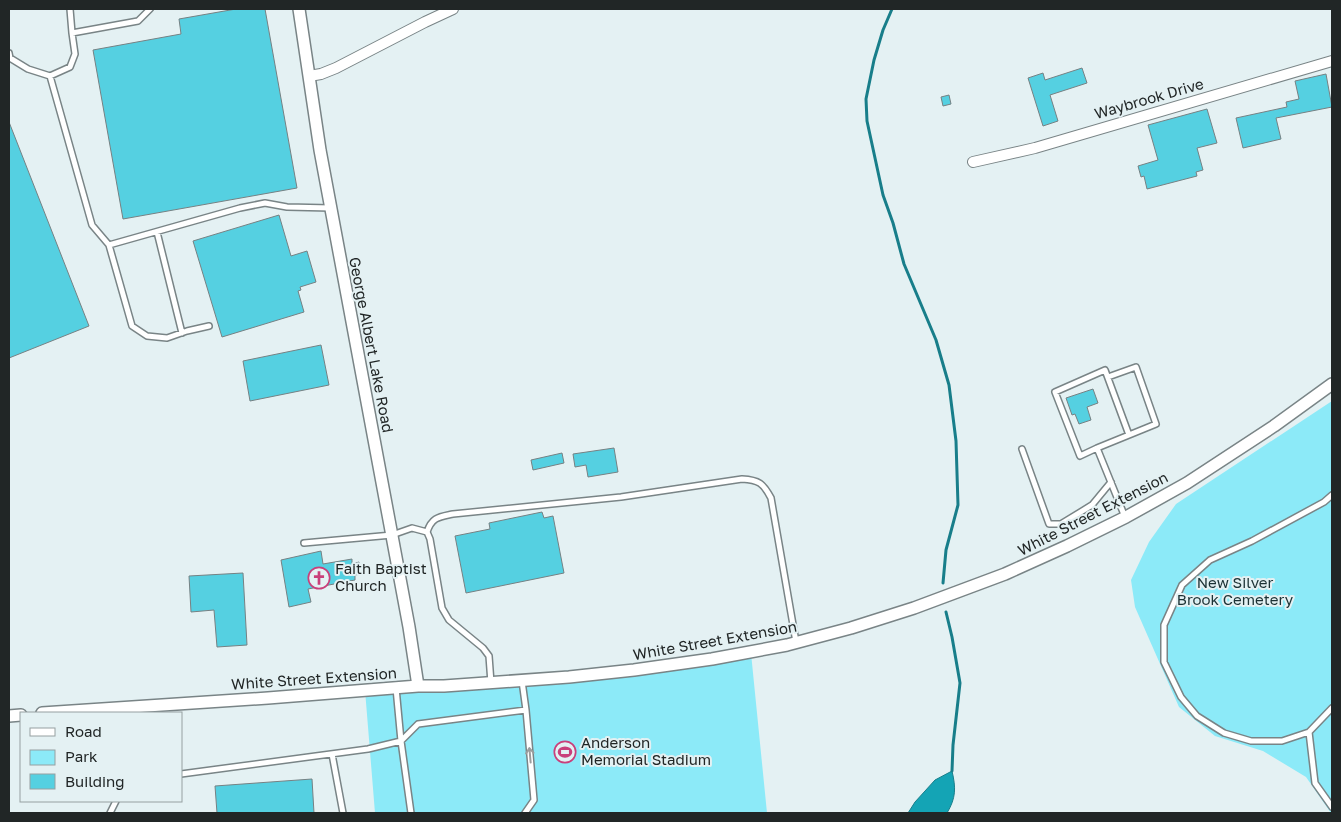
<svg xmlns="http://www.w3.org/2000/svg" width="1341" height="822" font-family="'Golos Text',sans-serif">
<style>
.green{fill:#8ceaf8}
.water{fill:#14a4b5;stroke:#187e8a}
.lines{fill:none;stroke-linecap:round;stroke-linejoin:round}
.stream{stroke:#187e8a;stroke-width:3}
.building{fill:#55d0e1;stroke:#768183}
.service-casing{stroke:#798486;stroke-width:8}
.minor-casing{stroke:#798486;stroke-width:12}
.tertiary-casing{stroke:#798486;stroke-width:14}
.service{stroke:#fff;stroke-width:5}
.minor{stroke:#fff;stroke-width:10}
.tertiary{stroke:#fff;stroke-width:11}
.oneway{stroke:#9b9d9d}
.labels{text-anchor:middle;stroke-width:4;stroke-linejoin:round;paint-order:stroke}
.street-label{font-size:15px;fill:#212626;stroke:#e4f1f3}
.poi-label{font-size:15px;fill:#212626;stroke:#e4f1f3;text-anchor:start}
.park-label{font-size:15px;fill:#1c3235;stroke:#e4f1f3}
</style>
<rect width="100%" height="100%" fill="#e4f1f3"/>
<path class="green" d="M1332,401V813H1331L1306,777L1263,751L1215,736L1179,707L1135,607L1131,580L1149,542L1176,504Z
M751,653L767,813H375L365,690Z"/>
<path class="water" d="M952,771C956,788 956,798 947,813H908L915,802L935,780Z"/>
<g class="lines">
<path class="stream" d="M892,9L883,30L874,60L866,99L867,121L883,195L893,223L904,264L936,340L949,385L956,441L958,505L946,550L943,583
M946,612L952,637L960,683L953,745L952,771"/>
</g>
<path class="building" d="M236,9H265L297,188L123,219L93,50L181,34L179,19Z
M1082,68L1087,83L1050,95L1058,121L1043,126L1028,78L1043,73L1045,80Z
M1326,74L1332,107L1276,118L1281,139L1243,148L1236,118L1287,107L1286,102L1299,99L1295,81Z
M949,95L951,104L943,106L941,97Z
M1207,109L1217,143L1197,148L1203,170L1196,172L1197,176L1147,189L1144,176L1141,177L1138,166L1158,160L1148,125Z
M9,122L89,326L9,358Z
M279,215L291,256L307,251L316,282L300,287L301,290L298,291L304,312L222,337L193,241Z
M321,345L329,385L250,401L243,361Z
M1093,389L1098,403L1087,407L1091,420L1079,424L1075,414L1072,415L1066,398Z
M614,448L618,472L588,477L586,465L575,467L573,454Z
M562,453L564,463L533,470L531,460Z
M542,512L544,518L553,516L564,573L466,593L455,536L490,529L489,523Z
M321,551L323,564L352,559V564L359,562L361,574L355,575V580L308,589L311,602L289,607L281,560Z
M243,573L247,645L217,647L214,610L191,612L189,576Z
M312,779L314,813H217L215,786Z"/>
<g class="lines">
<g class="service-casing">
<path id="service" d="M70,9L72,33L138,21L150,9
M72,33L75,54L70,67L50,76L92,225L109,245L240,208L265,203L287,207L331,208
M9,53L10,58L28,69L50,76
M157,232L182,333
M109,245L132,326L147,336L167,338L187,331L209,326
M1108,377L1136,367L1156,424L1129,435
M1097,448L1080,456L1055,392L1105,370L1129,435L1097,448L1125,517
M1022,449L1049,524H1061L1092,505L1111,482
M1332,495L1324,502L1252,541L1210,560L1182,585L1164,625V662L1181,697L1197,716L1224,733L1251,741H1282L1309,732L1315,783L1332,807
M427,532C432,517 439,517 453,514L621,497L742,479C759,480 763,483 771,498L796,642
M304,543L392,535L412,528L427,532L430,539L442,608L449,620L483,648L489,656L491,683
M396,688L401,741L411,813
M1309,732L1332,708
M332,754L343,813
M181,774L368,749L401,741L418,724L526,710L522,681
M110,813L116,801
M525,813L534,800L526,710"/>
</g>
<g class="minor-casing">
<path id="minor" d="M309,76L321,74L336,68L425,22L453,9
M973,162L1035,148L1332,61"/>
</g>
<g class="tertiary-casing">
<path id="tertiary" d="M299,9L320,150L409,627L418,686
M42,713L268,698L418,686H444L569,677L634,670L712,659L787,645L851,628L914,608L1005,574L1067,546L1126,517L1187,483L1274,426L1332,384
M9,716L21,715"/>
</g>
<use href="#service" class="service"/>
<use href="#minor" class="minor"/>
<use href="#tertiary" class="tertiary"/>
</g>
<defs><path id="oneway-shaft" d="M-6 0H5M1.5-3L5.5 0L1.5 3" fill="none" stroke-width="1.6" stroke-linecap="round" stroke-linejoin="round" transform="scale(1.25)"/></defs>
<use class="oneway" href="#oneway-shaft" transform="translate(530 755) rotate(-95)"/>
<defs>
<g id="church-ring" transform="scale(1.125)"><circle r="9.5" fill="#e4f1f3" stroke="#c9407b" stroke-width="1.5"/><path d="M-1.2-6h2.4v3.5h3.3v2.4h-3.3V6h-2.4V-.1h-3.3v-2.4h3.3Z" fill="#c9407b"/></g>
<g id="stadium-ring" transform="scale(1.125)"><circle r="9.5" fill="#e4f1f3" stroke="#c9407b" stroke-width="1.5"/><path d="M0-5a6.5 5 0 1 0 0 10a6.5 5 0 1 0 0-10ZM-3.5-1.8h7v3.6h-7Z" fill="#c9407b"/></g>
</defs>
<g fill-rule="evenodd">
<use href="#church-ring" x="319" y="578"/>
<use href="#stadium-ring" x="565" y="752"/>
</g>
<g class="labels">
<g class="street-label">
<text transform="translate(1149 99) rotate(-16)" y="5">Waybrook Drive</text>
<text transform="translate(371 345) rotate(79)" y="5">George Albert Lake Road</text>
<text transform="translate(1093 514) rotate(-27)" y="5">White Street Extension</text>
<text transform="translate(715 641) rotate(-10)" y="5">White Street Extension</text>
<text transform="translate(314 679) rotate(-4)" y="5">White Street Extension</text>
</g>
<g class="poi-label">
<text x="335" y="574">Faith Baptist<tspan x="335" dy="17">Church</tspan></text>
<text x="581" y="748">Anderson<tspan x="581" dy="17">Memorial Stadium</tspan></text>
</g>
<g class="park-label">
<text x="1235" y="588">New Silver<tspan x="1235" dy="17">Brook Cemetery</tspan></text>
</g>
</g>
<rect width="1341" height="822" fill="none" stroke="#212626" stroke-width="20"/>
<rect x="20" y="712" width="162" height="90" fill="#e4f1f3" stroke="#96a0a1"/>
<rect x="30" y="728" width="25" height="8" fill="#ffffff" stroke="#96a0a1"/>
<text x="65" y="737" font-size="15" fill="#212626">Road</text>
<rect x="30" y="750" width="25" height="15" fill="#8ceaf8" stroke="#96a0a1"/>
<text x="65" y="762" font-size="15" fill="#212626">Park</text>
<rect x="30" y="774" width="25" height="15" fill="#55d0e1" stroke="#96a0a1"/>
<text x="65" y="787" font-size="15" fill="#212626">Building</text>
</svg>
